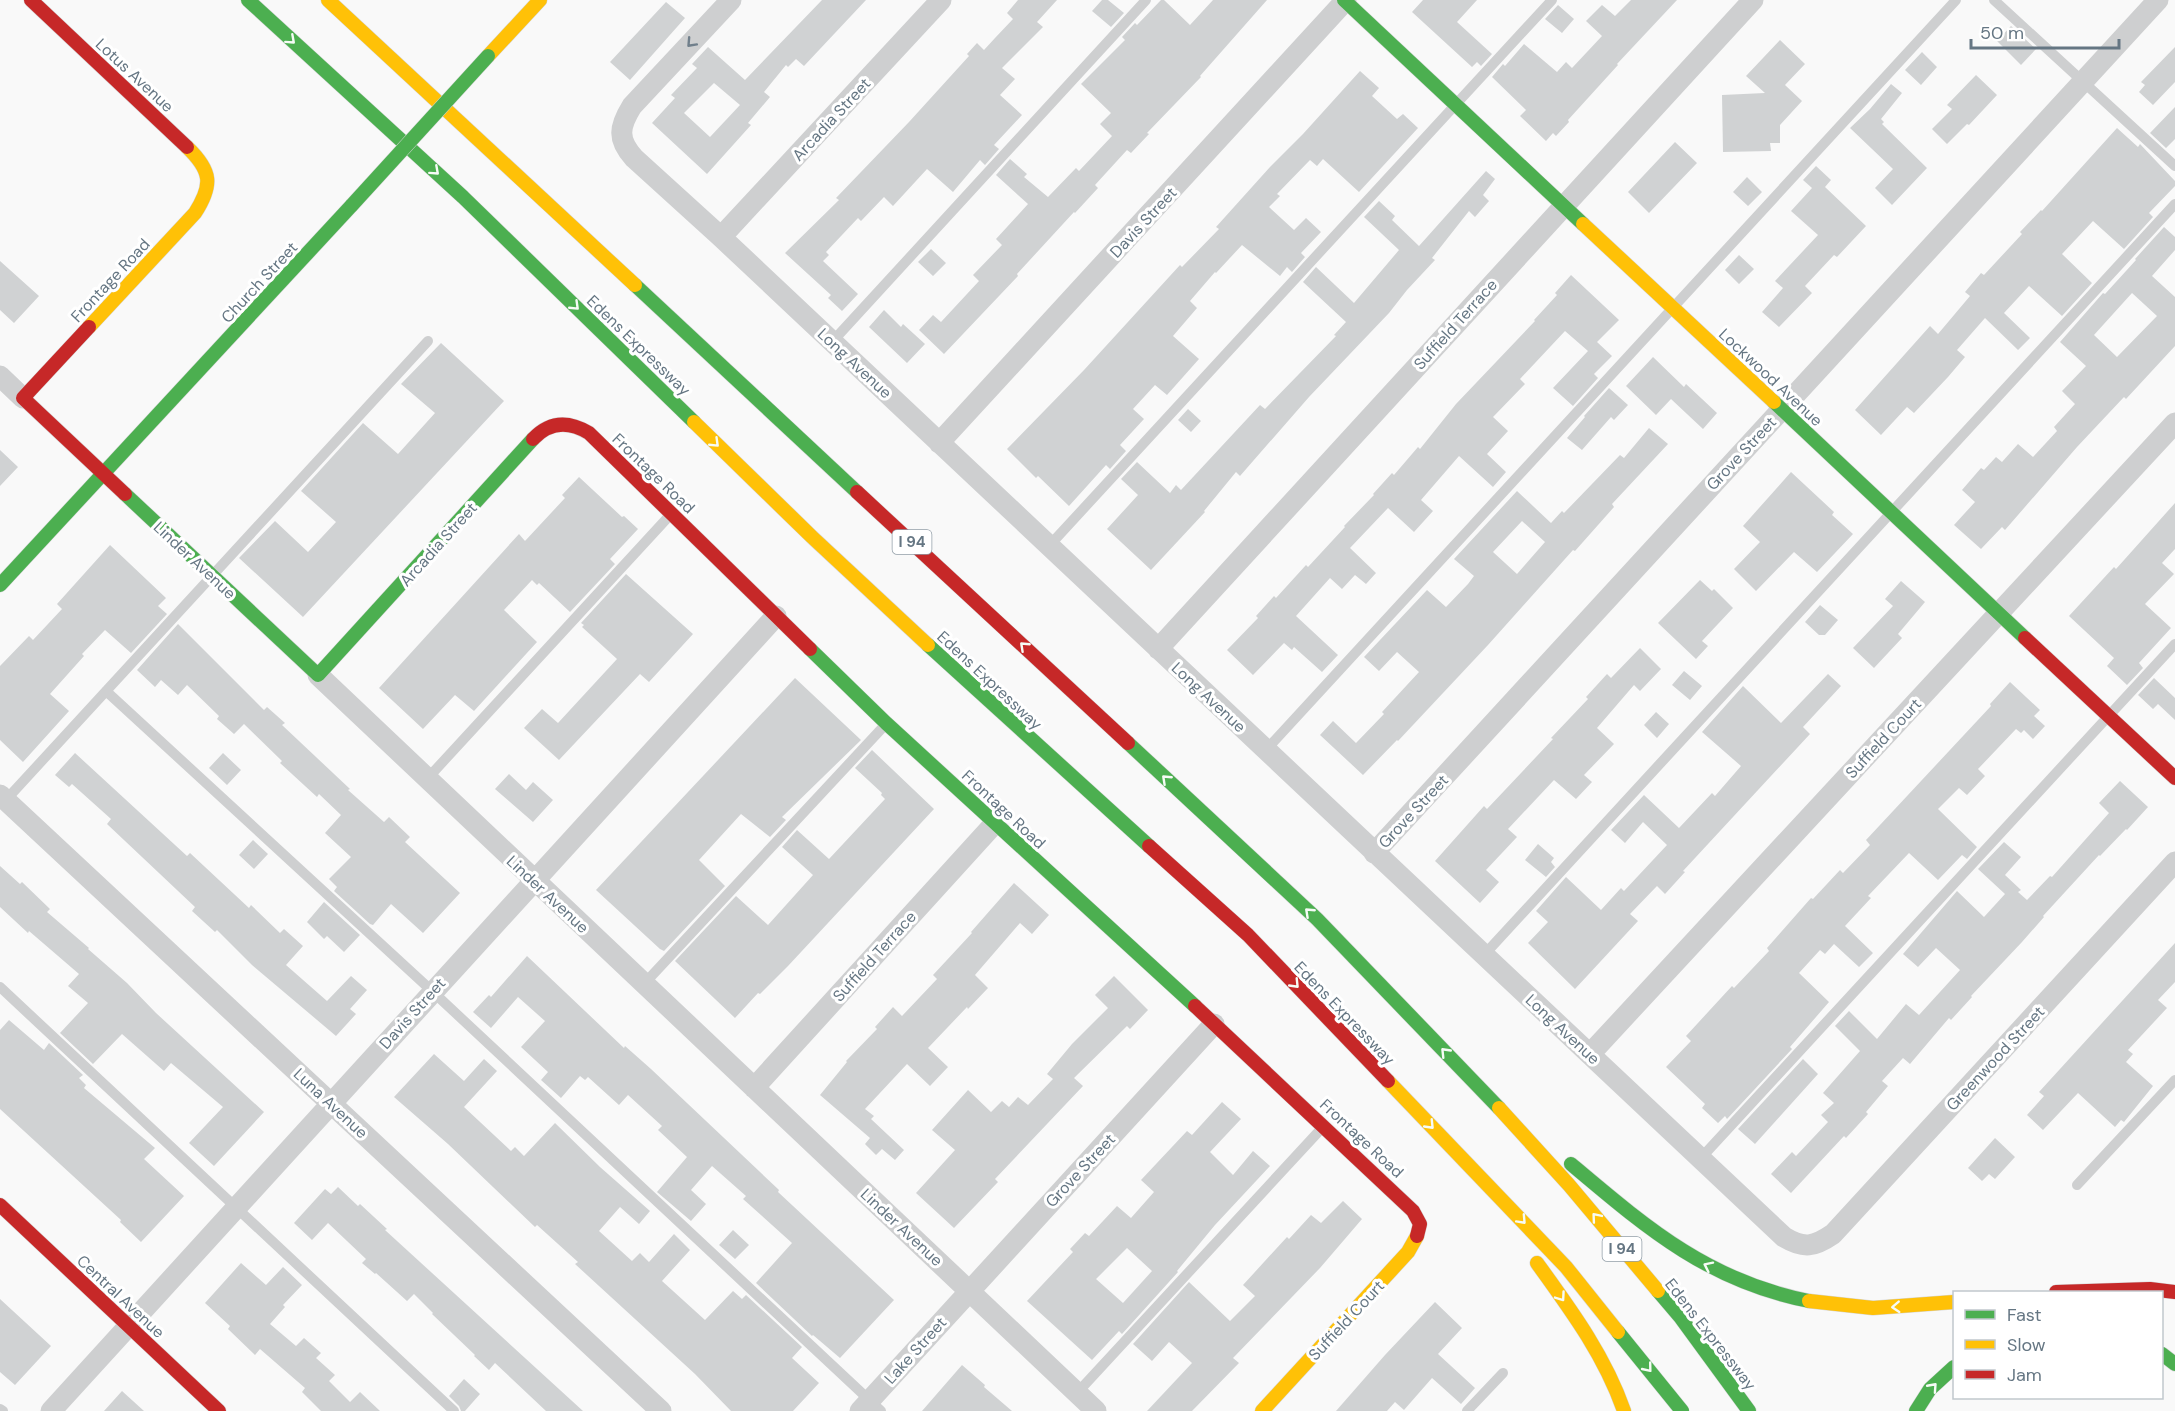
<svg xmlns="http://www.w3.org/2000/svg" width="2175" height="1411" font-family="'DM Sans',sans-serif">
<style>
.building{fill:#d0d2d3;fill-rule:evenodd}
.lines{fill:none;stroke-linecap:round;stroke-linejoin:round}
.fast-casing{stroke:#d5d6d7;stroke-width:15}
.slow-casing{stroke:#d5d6d7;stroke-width:15}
.jam-casing{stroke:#d5d6d7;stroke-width:15}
.lane{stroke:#cecfd0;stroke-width:10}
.street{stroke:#cecfd0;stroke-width:21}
.fast{stroke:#4caf50;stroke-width:14}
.slow{stroke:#ffc107;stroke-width:14}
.jam{stroke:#c62828;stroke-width:14}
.fast-bridge-casing{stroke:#d5d6d7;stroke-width:15;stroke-linecap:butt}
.fast-bridge{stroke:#4caf50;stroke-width:14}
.oneway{stroke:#f6fbf6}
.oneway2{stroke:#707f8b}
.labels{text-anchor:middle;stroke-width:6;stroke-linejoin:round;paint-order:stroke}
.shield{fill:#fff;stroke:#939fa8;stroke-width:1.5}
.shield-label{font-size:15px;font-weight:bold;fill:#657683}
.street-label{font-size:16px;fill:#657683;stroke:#fff}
</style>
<rect width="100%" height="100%" fill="#f9f9f9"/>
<path class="building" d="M822,0H866L804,66L796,59L788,67L786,65L764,92L770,97L748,123L751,125L707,174L652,123L675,98L671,95L697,68L692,64L708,47L745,80ZM714,83L740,105L710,137L684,113Z
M1018,0H1057L1037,22L1043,27L1002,68L1015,79L1000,95L1022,115L994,145L999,149L985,165L980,160L953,192L927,169L893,206L884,197L861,221L858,218L826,252L829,255L823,261L858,294L842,311L828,298L831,295L785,253L839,200L836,198L909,122L969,56L967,54L977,43L984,50L995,38L1013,19L1007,13Z
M1102,0H1108L1124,13L1111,27L1092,11Z
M1161,0H1164L1190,25L1213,0H1267L1200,76L1201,77L1147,133L1149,134L1131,153L1127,150L1095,185L1098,188L1075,213L1074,212L1017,274L1018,276L944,354L919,330L933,315L941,322L979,281L973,275L1002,245L996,239L1028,204L996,175L1010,159L1027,174L1024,177L1048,197L1076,168L1079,171L1112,136L1100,124L1111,113L1081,84L1125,40L1122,37L1135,23L1137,25Z
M1423,0H1477L1457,22L1492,54L1481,66L1477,62L1472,67L1412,12Z
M1631,0H1677L1617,64L1618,65L1568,120L1569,122L1556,136L1553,133L1546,141L1520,116L1526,110L1492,77L1503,64L1505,66L1524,44L1557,72L1566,62L1572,68L1602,36L1586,21L1602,5L1615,16Z
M666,2L685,18L630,80L610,62Z
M1558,5L1574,19L1562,33L1545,19Z
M2011,26L2036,49L2021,65L1997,41Z
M1780,40L1805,64L1785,85L1802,101L1780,125V143H1770L1771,151L1723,152L1722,95L1765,93L1746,76Z
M2175,47V82L2153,105L2139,92L2145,85L2141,82Z
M1922,52L1937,67L1921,85L1905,70Z
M1360,71L1379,88L1372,96L1397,119L1403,114L1418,128L1359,192L1323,159L1317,166L1310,160L1277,194L1280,196L1269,207L1294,230L1306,218L1321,232L1301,253L1305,257L1292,272L1287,267L1280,276L1242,245L1216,273L1215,272L1190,301L1197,308L1173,336L1199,359L1167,395L1155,385L1133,409L1144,419L1120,445L1126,451L1110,469L1106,465L1069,506L1038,476L1036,478L1007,449L1084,370L1180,265L1182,267L1219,229L1216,227L1270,167L1303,134Z
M1976,75L1997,95L1969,125L1967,124L1947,144L1932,129L1952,109L1947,105Z
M1891,84L1902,93L1881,119L1884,122L1882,124L1927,168L1892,205L1875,188L1893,169L1850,128L1870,109Z
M2175,107V139L2166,148L2150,133Z
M2117,128L2138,147L2140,144L2175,181V186L2149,213L2153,217L2124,249L2093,221L2062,254L2092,283L2062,316L2029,286L2004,313L2030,338L2018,350L1985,318L1957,350L1965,357L1948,377L1914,413L1907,407L1881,435L1855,410L1930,326L1938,334L1970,296L1965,292L1981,273L1984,275L2022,234L2020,232L2041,210L2042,211Z
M1675,142L1697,163L1649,213L1628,192Z
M1816,166L1831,180L1825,187L1866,226L1837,257L1834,255L1805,286L1812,293L1779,327L1762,312L1783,288L1775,281L1818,235L1791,211L1812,188L1803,180Z
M1486,171L1495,179L1483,195L1489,201L1475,217L1469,211L1432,258L1435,260L1407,290L1389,313L1309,397L1240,476L1236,472L1204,511L1205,512L1151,570L1107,529L1138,495L1121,479L1137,462L1170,493L1176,485L1181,490L1260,405L1265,409L1336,336L1334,335L1346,322L1303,282L1316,267L1354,303L1399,250L1364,217L1379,201L1395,216L1392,220L1419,246Z
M1747,177L1762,192L1748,206L1733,192Z
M2164,227L2175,237V250L2152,276L2175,297V346L2126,399L2124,397L2077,447L2005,530L2002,527L1981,549L1954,525L1975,502L1962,490L1981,468L1984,470L1996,457L2002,462L2018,444L2033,457L2057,431L2054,427L2075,404L2062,391L2086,366L2060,342L2103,293L2105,294L2136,260L2135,259ZM2132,293L2157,316L2117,357L2094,335Z
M931,249L946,263L933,276L918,262Z
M1739,255L1754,269L1739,284L1725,270Z
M0,261L39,296L14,323L0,310Z
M1571,275L1619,320L1597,342L1612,356L1594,374L1598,378L1573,406L1553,388L1588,351L1565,331L1520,379L1525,384L1493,417L1508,431L1487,454L1506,472L1493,487L1459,456L1421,500L1433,511L1414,532L1388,508L1350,548L1376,573L1366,584L1355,575L1342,589L1330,578L1296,616L1338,655L1322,672L1294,647L1292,650L1284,643L1253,675L1227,650L1258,618L1256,616L1274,596L1276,598L1306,565L1308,567L1345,527L1344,526L1374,495L1373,494L1392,473L1394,475L1418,447L1420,449L1456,404L1535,321L1534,320L1557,295L1555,293Z
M884,310L901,327L903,324L925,344L907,363L869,327Z
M441,343L504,401L303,617L239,558L275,521L308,552L336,522L301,491L363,423L398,454L435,413L401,384Z
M1653,357L1684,387L1686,384L1717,413L1703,429L1671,399L1656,415L1626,386Z
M1609,388L1628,405L1614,420L1611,417L1582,450L1567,438L1585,417L1584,416Z
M1188,409L1201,421L1191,432L1178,420Z
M1649,428L1668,444L1612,504L1614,507L1575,551L1573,550L1488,645L1398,741L1397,740L1363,775L1320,735L1333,721L1356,743L1384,714L1382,712L1419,672L1397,652L1379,671L1364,657L1427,590L1446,607L1468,584L1474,576L1454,559L1517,491L1551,523L1562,511L1564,513L1620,455L1624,458ZM1522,521L1545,542L1517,574L1493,552Z
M0,450L18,467L0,486Z
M1791,472L1834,512L1832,515L1853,534L1817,572L1794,552L1756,591L1734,569L1760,542L1743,526Z
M579,477L622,517L624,516L638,529L610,559L615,564L570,612L539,583L537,585L532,580L504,610L537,642L474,711L455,695L423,729L379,688L519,534L525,541L565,498L562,495Z
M2175,503V549L2162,563L2174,574L2145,604L2171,628L2139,663L2143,668L2127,685L2107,666L2114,658L2069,616L2114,567L2116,569Z
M110,545L166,598L158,606L167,614L131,653L105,630L82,654L84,656L50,694L69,711L23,762L0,740V666L29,636L33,640L62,609L57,604Z
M626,574L693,634L649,682L640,674L559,760L524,728L542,709L558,723L617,659L582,627L584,625L581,623Z
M1700,580L1712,591L1714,589L1733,608L1702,641L1708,646L1696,659L1658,623Z
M1901,581L1925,602L1898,634L1902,638L1874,668L1853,648L1893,606L1885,599Z
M1820,605L1838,620L1825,635H1819L1805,622Z
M178,624L264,710L267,707L285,723L282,725L350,789L348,790L384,822L389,817L410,837L405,842L460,893L423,933L391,904L373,925L370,924L334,891L337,887L329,879L351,857L325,833L341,815L319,794L317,797L280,763L282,761L244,724L234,734L217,719L219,716L187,685L178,695L161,680L155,687L137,670Z
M1640,648L1661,669L1640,691L1634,685L1597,728L1614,744L1584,775L1592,782L1576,799L1554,780L1508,829L1517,837L1486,870L1499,882L1480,903L1435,861L1484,806L1487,809L1553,739L1551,738L1588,699L1586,697L1607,674L1611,678Z
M1684,671L1702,686L1690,700L1672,685Z
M1828,674L1841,686L1803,727L1810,734L1683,871L1685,872L1665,894L1657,886L1630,914L1638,921L1575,989L1528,943L1548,922L1536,911L1566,877L1601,910L1621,888L1624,891L1667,845L1643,822L1625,843L1611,830L1644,795L1679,828L1712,793L1715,796L1741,766L1702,732L1743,686L1781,723Z
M795,678L861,740L782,817L786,820L770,837L741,814L699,860L725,886L664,951L660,949L596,890Z
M2154,678L2175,698V720L2158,704L2153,709L2138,695Z
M2010,682L2040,710L2034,716L2045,726L2033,739L2024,730L2021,733L2016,729L1978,769L1985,776L1967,795L1959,788L1938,809L1977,847L1967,859L1962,855L1938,880L1909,853L1868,896L1871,898L1845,926L1873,953L1859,967L1834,944L1825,954L1820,950L1799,973L1829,1002L1790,1047L1792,1049L1727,1119L1725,1116L1718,1123L1702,1108L1705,1104L1666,1067L1691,1041L1686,1036L1732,986L1734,988L1769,951L1767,948L1811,898L1813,899L1840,870L1843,873L1870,845L1866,840L1991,706L1990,704Z
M1656,712L1669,724L1657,738L1644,725Z
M872,750L934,809L788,966L760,994L758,993L735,1018L675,961L736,896L768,925L813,875L782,847L797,830L829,859L885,799L881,795L882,793L855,768Z
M75,753L187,856L190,853L249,908L251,905L280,933L284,929L303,946L286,965L327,1001L351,976L367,990L350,1009L356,1014L336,1036L252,965L217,930L215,932L192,911L195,907L107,824L111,819L72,784L69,787L55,775Z
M223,753L241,770L227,785L209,768Z
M509,774L526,790L533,782L553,800L533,822L495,789Z
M2120,781L2148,807L2127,830L2126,829L2100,856L2099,855L2043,916L2044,917L2022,942L1971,996L1972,997L1951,1020L1949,1018L1910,1064L1903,1058L1882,1081L1888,1086L1866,1112L1868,1114L1846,1138L1844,1136L1791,1193L1771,1174L1792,1152L1796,1156L1828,1122L1821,1115L1834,1103L1823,1093L1860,1051L1835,1026L1849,1011L1877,1039L1906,1004L1919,1015L1960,970L1936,948L1918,967L1903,954L1957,891L1984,917L2005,894L1978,869L2004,842L2021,857L2005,875L2021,890L2018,892L2027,900L2050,876L2052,877L2109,813L2099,803Z
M253,840L268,854L254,869L239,855Z
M1538,844L1554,858L1551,862L1555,867L1546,877L1525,860Z
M0,866L20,884L22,882L50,909L47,912L89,948L88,949L127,983L156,1013L264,1112L214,1166L189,1143L223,1107L171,1063L164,1071L122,1034L93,1064L60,1033L88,1003L68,986L79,974L29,931L28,933L0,907Z
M1014,883L1049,915L1032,934L1020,923L975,975L988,988L968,1009L967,1007L928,1048L948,1067L930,1086L907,1064L865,1109L874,1116L871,1119L904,1150L895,1160L882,1149L876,1155L865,1144L870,1138L820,1095L847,1062L846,1061L877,1029L875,1027L893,1007L902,1016L937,979L933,975L972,933L971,932Z
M324,902L360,935L344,952L327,936L324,939L307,922Z
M2175,943V982L2158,1000L2167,1008L2128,1050L2133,1054L2126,1062L2153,1086L2124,1122L2121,1120L2115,1127L2078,1093L2043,1130L2027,1115L2044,1096L2039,1092Z
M527,956L624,1048L625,1046L651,1069L779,1190L778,1192L894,1300L840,1358L813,1335L812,1336L756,1283L792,1243L743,1199L746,1196L712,1166L691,1190L706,1204L691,1221L657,1192L687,1157L658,1130L662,1126L628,1095L619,1105L588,1077L585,1080L580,1076L561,1098L541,1080L548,1072L521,1047L545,1021L518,997L491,1028L473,1012L489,995L491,997Z
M1114,976L1148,1010L1130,1029L1127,1026L1074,1078L1083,1086L995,1179L998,1182L954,1228L916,1193L955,1150L932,1130L968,1090L991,1112L1002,1101L1009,1107L1018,1097L1028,1105L1053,1079L1047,1074L1072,1044L1108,1008L1095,995Z
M9,1020L44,1050L49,1043L83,1075L79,1078L86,1085L84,1088L155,1148L144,1159L184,1196L141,1242L120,1222L121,1220L0,1109V1030Z
M434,1054L464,1081L484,1059L497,1071L464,1107L511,1151L515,1147L524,1156L555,1123L600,1167L650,1211L639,1224L620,1207L599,1231L632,1261L640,1253L649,1262L674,1234L690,1250L662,1281L705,1320L733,1291L742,1299L746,1295L802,1347L792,1358L819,1383L793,1411H731L695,1374L575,1264L578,1262L537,1225L535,1227L448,1144L394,1097Z
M1803,1059L1818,1074L1755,1144L1738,1129Z
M1222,1102L1241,1119L1210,1152L1233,1175L1253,1151L1270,1166L1215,1225L1177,1271L1178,1272L1122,1334L1119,1331L1092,1360L1027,1301L1073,1252L1070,1249L1085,1233L1089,1236L1117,1206L1131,1218L1154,1192L1141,1180L1187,1131L1192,1135ZM1127,1248L1152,1271L1123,1303L1096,1279Z
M1995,1138L2015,1157L1995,1179L1989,1174L1982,1181L1968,1168Z
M338,1187L358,1206L360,1204L387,1229L385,1230L583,1411H546L495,1363L489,1370L474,1356L475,1355L432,1314L433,1313L414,1294L407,1301L376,1273L375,1274L362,1263L366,1259L328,1223L312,1240L294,1223L325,1189L331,1194Z
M1343,1201L1362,1219L1320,1268L1233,1358L1239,1363L1192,1411H1147L1192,1363L1169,1342L1152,1361L1133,1344L1189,1282L1230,1321L1255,1296L1243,1285L1287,1237L1289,1239L1311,1215L1321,1223Z
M733,1230L749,1245L735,1259L719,1245Z
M241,1263L266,1285L283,1267L302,1285L283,1305L285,1307L270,1324L296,1346L304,1338L321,1353L316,1358L335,1375L329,1381L350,1402L360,1392L380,1411H321L302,1392L305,1388L260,1349L255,1355L228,1329L230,1326L205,1303Z
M0,1299L51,1346L15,1385L0,1372Z
M1435,1302L1462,1328L1438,1354L1475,1388L1461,1404L1432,1378L1404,1410L1395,1402L1387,1411H1336L1385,1355Z
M962,1365L985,1385L984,1387L1012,1411H922Z
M464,1379L480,1394L465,1411H461L459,1406L449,1396Z
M122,1391L144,1411H104Z"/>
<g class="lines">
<g class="fast-casing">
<path id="fast" d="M248,0L463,197L694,422
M1344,0L1583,224
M635,285L857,492
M1774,402L2025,638
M125,494L318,675L533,439
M0,585L352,205
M928,645L1149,846
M810,649L886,723L1195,1006
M1128,743L1317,919L1499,1108
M1571,1164C1647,1228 1708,1281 1809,1301
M1658,1291L1681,1318L1749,1411
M1618,1332L1682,1411
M2162,1354L2175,1364
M1916,1411L1930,1389L1954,1367"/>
</g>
<g class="slow-casing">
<path id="slow" d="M328,0L635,285
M488,56L540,0
M1583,224L1774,402
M89,327L195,213C213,185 212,171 187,147
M694,422L812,537L928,645
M1388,1081L1566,1267L1618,1332
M1499,1108L1569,1185L1658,1291
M1537,1263C1571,1310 1605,1356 1624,1411
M1809,1301L1873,1308L1954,1302
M1262,1411L1408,1252L1417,1236"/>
</g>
<g class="jam-casing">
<path id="jam" d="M31,0L187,147
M89,327L23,398L125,494
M533,439C550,421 569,421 589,433L810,649
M857,492L1128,743
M2025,638L2175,778
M1149,846L1248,935L1388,1081
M1195,1006L1413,1211L1420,1224L1417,1236
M0,1205L219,1411
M2056,1292L2150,1289L2175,1292"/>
</g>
<path class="lane" d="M1994,0L2175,166
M832,342L1146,0
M1049,546L1552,0
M106,691L432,991L881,1411
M1266,750L1956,0
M427,779L671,514
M4,802L428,341
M1484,955L2175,204
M644,984L885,725
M0,987L454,1411
M1701,1158L2175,644
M2077,1185L2175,1080
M1077,1393L1321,1129
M0,1409L3,1411
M1467,1411L1503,1373"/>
<path class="street" d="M731,0L632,106C619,127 617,139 634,158L721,237L1784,1237C1804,1249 1814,1247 1833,1234L2175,862
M721,237L941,0
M0,376L23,398
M939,443L1346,0
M1158,649L1753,0
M318,675L1096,1411
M0,795L661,1411
M1374,853L2158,0
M1590,1054L2175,423
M754,1088L995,823
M51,1411L776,616
M860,1411L1214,1024"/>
<use href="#fast" class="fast"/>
<use href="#slow" class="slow"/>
<use href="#jam" class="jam"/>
<g class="fast-bridge-casing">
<path id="fast-bridge" d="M352,205L488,56"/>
</g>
<use href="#fast-bridge" class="fast-bridge"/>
</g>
<defs><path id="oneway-chevron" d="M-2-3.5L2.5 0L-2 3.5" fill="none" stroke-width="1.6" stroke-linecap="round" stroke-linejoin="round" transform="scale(1.5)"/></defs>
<g class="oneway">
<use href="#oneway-chevron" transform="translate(291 40) rotate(42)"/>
<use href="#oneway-chevron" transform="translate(435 171) rotate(42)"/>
<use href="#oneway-chevron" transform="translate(575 306) rotate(44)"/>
<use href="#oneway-chevron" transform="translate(715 443) rotate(44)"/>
<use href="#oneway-chevron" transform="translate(1024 646) rotate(-137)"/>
<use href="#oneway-chevron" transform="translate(1166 779) rotate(-137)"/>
<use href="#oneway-chevron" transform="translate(1309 912) rotate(-137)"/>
<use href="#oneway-chevron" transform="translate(1295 984) rotate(46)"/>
<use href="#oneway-chevron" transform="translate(1445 1052) rotate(-134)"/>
<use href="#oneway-chevron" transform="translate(1430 1125) rotate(46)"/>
<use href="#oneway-chevron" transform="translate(1596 1217) rotate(-130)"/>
<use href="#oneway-chevron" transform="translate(1522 1220) rotate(47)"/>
<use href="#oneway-chevron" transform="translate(1708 1266) rotate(-154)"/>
<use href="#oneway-chevron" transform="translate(1561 1297) rotate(55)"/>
<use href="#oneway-chevron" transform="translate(1896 1307) rotate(177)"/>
<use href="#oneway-chevron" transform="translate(1648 1368) rotate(51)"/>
<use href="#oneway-chevron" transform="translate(1933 1387) rotate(-48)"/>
</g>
<use class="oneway2" href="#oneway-chevron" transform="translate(691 43) rotate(133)"/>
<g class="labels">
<g class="shield">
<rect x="892.5" y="530" width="39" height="24" rx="4.5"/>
<rect x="1602.5" y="1237" width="39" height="24" rx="4.5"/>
</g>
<g class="shield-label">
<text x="912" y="547">I 94</text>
<text x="1622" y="1254">I 94</text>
</g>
<g class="street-label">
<text transform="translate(135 75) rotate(43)" y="6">Lotus Avenue</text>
<text transform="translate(831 119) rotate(-47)" y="6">Arcadia Street</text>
<text transform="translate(1143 222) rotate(-47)" y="6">Davis Street</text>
<text transform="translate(110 280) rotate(-47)" y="6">Frontage Road</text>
<text transform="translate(259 282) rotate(-47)" y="6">Church Street</text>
<text transform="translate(1455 324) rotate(-48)" y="6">Suffield Terrace</text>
<text transform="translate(639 345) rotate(44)" y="6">Edens Expressway</text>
<text transform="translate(855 363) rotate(43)" y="6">Long Avenue</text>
<text transform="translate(1771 377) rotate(43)" y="6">Lockwood Avenue</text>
<text transform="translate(1741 453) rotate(-47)" y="6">Grove Street</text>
<text transform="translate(654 473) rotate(44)" y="6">Frontage Road</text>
<text transform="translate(438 544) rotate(-48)" y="6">Arcadia Street</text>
<text transform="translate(195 560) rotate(43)" y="6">Linder Avenue</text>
<text transform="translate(990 680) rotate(43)" y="6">Edens Expressway</text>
<text transform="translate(1209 697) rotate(43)" y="6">Long Avenue</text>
<text transform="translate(1883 738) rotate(-47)" y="6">Suffield Court</text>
<text transform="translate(1004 809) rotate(43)" y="6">Frontage Road</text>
<text transform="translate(1413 811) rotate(-47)" y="6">Grove Street</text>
<text transform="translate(548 894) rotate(43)" y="6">Linder Avenue</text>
<text transform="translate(874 956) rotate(-48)" y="6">Suffield Terrace</text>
<text transform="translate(412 1013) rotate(-48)" y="6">Davis Street</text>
<text transform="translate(1345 1013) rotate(46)" y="6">Edens Expressway</text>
<text transform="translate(1563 1029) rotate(43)" y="6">Long Avenue</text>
<text transform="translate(1995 1058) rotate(-47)" y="6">Greenwood Street</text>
<text transform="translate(331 1103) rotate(43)" y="6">Luna Avenue</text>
<text transform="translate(1362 1138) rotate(43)" y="6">Frontage Road</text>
<text transform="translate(1080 1170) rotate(-47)" y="6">Grove Street</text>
<text transform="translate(902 1227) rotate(43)" y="6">Linder Avenue</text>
<text transform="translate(121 1296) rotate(43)" y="6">Central Avenue</text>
<text transform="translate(1346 1320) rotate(-47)" y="6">Suffield Court</text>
<text transform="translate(1711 1334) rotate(52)" y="6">Edens Expressway</text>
<text transform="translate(915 1350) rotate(-48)" y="6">Lake Street</text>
</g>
</g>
<rect x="1953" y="1291" width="210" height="108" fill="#ffffff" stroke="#c1c8cd" stroke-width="1.5"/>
<rect x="1965" y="1310" width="30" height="9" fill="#4caf50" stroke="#c1c8cd" stroke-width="1.5"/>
<text x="2007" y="1321" font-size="18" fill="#657683">Fast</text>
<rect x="1965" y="1340" width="30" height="9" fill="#ffc107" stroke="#c1c8cd" stroke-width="1.5"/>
<text x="2007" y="1351" font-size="18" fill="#657683">Slow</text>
<rect x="1965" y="1370" width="30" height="9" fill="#c62828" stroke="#c1c8cd" stroke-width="1.5"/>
<text x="2007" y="1381" font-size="18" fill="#657683">Jam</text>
<path d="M1971 39v9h148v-9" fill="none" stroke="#657683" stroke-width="3"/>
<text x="1980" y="39" font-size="18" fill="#657683" stroke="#ffffff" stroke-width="4.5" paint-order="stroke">50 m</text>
</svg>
